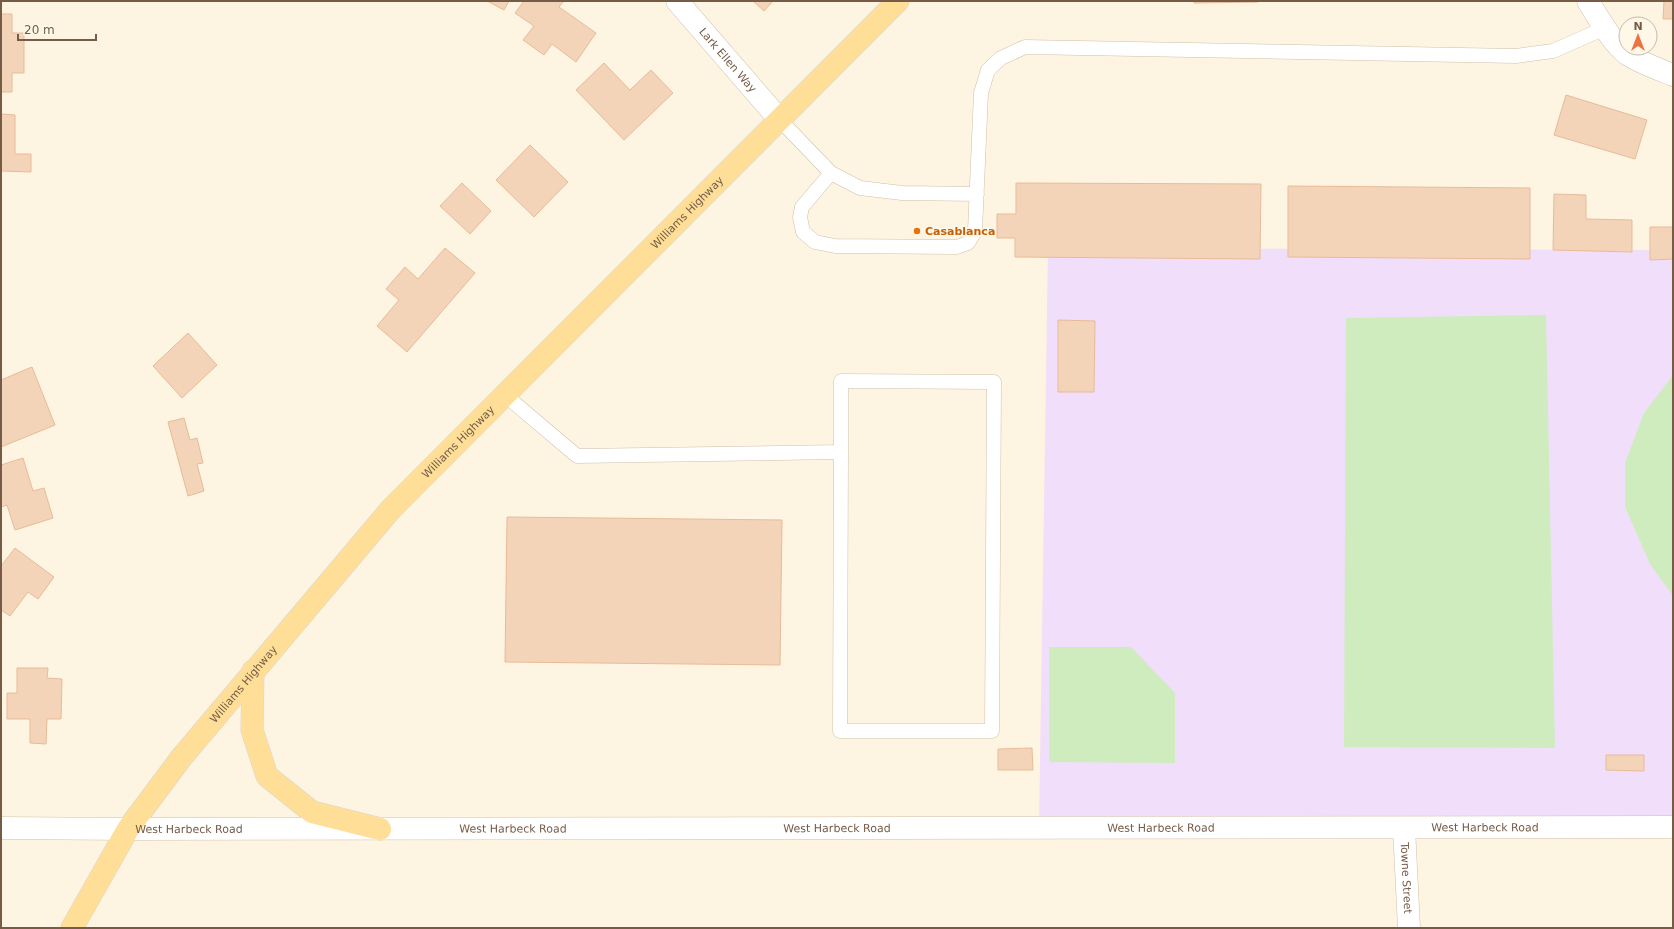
<svg xmlns="http://www.w3.org/2000/svg" width="1674" height="929" font-family="'DejaVu Sans',sans-serif">
<style>
.education{fill:#f1defa}
.green{fill:#cfecbf}
.building{fill:#f4d4b8;stroke:#e8bb97}
.lines{fill:none;stroke-linecap:round;stroke-linejoin:round}
.service-casing{stroke:#d1bfab;stroke-width:15}
.minor-casing{stroke:#d1bfab;stroke-width:23}
.tertiary-casing{stroke:#d1bfab;stroke-width:23}
.primary-casing{stroke:#dbd4cf;stroke-width:23}
.service{stroke:#fff;stroke-width:14}
.minor{stroke:#fff;stroke-width:22}
.tertiary{stroke:#fff;stroke-width:22}
.primary{stroke:#ffdf97;stroke-width:22}
.food-dot{fill:#e8710a;stroke:#fff8e9;stroke-width:1.5}
.labels{text-anchor:middle;stroke-width:3;stroke-linejoin:round;paint-order:stroke}
.street-label{font-size:11px;fill:#765b47;stroke:#fff8e9}
.food-label{font-size:11px;font-weight:bold;fill:#c56008;stroke:#fff8e9;text-anchor:start}
</style>
<rect width="100%" height="100%" fill="#fdf4e2"/>
<path class="education" d="M1048,248L1673,250V829L1039,828Z"/>
<path class="green" d="M1546,315L1555,748L1344,747L1346,318Z
M1673,375V596L1650,564L1625,507V463L1644,413Z
M1049,647H1131L1175,693V763L1049,762Z"/>
<path class="building" d="M487,1H509L504,10Z
M524,1H564L559,7L596,33L576,62L552,44L544,55L523,40L534,26L515,13Z
M753,1H773L764,11Z
M1194,1H1258V2L1194,3Z
M1664,1H1673V19H1663Z
M1,14H12V33H24V73H12V92H1Z
M604,63L630,90L651,70L673,93L624,140L576,90Z
M1566,95L1647,120L1635,159L1554,135Z
M1,114L15,115V154H31V172L1,171Z
M530,145L568,182L534,217L496,180Z
M462,183L491,211L470,234L440,206Z
M1016,183L1261,184L1260,259L1015,257V238H997V214H1016Z
M1288,186L1530,188V259L1288,257Z
M1554,194L1586,195V219L1632,220V252L1553,250Z
M1650,227H1673V259L1650,260Z
M445,248L475,273L407,352L377,326L399,300L386,289L405,267L418,279Z
M1058,320L1095,321L1094,392H1058Z
M188,333L217,365L182,398L153,366Z
M32,367L55,425L1,447V380Z
M184,418L190,440L197,438L203,463L197,464L204,491L188,496L168,422Z
M23,458L33,491L44,488L53,518L15,530L7,505L1,507V465Z
M507,517L782,520L780,665L505,662Z
M15,548L54,577L38,599L28,592L10,616L1,610V566Z
M17,668H48L47,678L62,679L61,719H47L46,744L30,743V719H7V693H17Z
M1032,748L1033,770H998V749Z
M1606,755H1644V771L1606,770Z"/>
<g class="lines">
<g class="service-casing">
<path id="service" d="M779,119L831,173L860,188L902,193L977,194
M831,173L802,207L800,217L803,232L815,242L835,246L957,247L968,243L975,231L981,93L988,70L1001,58L1025,47L1516,56L1553,51L1605,28
M505,395L577,456L841,452L840,731H992L994,382L841,381V452"/>
</g>
<g class="minor-casing">
<g id="minor">
<path id="s1" d="M677,1L779,119"/>
<path d="M1588,1C1597,16 1613,44 1627,54C1641,63 1658,69 1673,75"/>
<path id="s2" d="M1404,828L1409,928"/>
</g>
</g>
<g class="tertiary-casing">
<g id="tertiary">
<path id="s3" d="M1,828L128,829L1673,827"/>
</g>
</g>
<g class="primary-casing">
<g id="primary">
<path d="M253,671L252,730L267,776L312,812L380,829"/>
<path id="s4" d="M72,928L128,829L181,758L391,509L898,1"/>
</g>
</g>
<use href="#service" class="service"/>
<use href="#minor" class="minor"/>
<use href="#tertiary" class="tertiary"/>
<use href="#primary" class="primary"/>
</g>
<circle class="food-dot" cx="917" cy="231" r="4"/>
<g class="labels">
<g class="street-label">
<text dy="4" stroke="none"><textPath href="#s1" startOffset="78">Lark Ellen Way</textPath></text>
<text dy="4" stroke="none"><textPath href="#s4" startOffset="947">Williams Highway</textPath></text>
<text dy="4" stroke="none"><textPath href="#s4" startOffset="623">Williams Highway</textPath></text>
<text dy="4" stroke="none"><textPath href="#s4" startOffset="299">Williams Highway</textPath></text>
<text dy="4" stroke="none"><textPath href="#s3" startOffset="836">West Harbeck Road</textPath></text>
<text dy="4" stroke="none"><textPath href="#s3" startOffset="1160">West Harbeck Road</textPath></text>
<text dy="4" stroke="none"><textPath href="#s3" startOffset="1484">West Harbeck Road</textPath></text>
<text dy="4" stroke="none"><textPath href="#s3" startOffset="188">West Harbeck Road</textPath></text>
<text dy="4" stroke="none"><textPath href="#s3" startOffset="512">West Harbeck Road</textPath></text>
<text dy="4" stroke="none"><textPath href="#s2" startOffset="50">Towne Street</textPath></text>
</g>
<g class="food-label">
<text x="925" y="235">Casablanca</text>
</g>
</g>
<rect width="1674" height="929" fill="none" stroke="#765b47" stroke-width="4"/>
<g transform="translate(1638 36)"><circle r="19" fill="#fff8e9" stroke="#c8b9a8"/>
<path d="M0-3L7 15L0 10L-7 15Z" fill="#ee7140"/>
<text y="-6" font-size="11" font-weight="bold" text-anchor="middle" fill="#765b47">N</text>
</g>
<path d="M18 34v6h78v-6" fill="none" stroke="#765b47" stroke-width="2"/>
<text x="24" y="34" font-size="12" fill="#765b47" stroke="#fff8e9" stroke-width="3" paint-order="stroke">20 m</text>
</svg>
